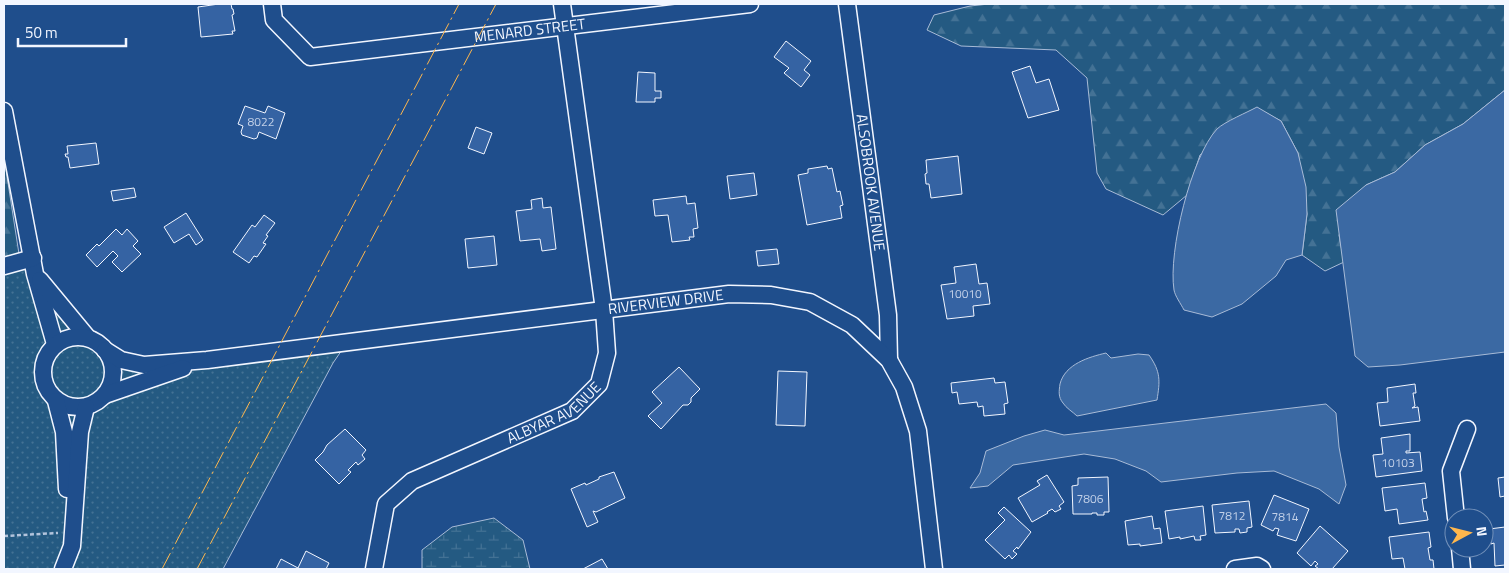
<svg xmlns="http://www.w3.org/2000/svg" width="1509" height="573" font-family="'Titillium Web',sans-serif">
<style>
.forest{fill:url(#forest-firs);stroke:#a8bbd7}
.wetland{fill:url(#wetland-marsh);stroke:#a8bbd7}
.park{fill:url(#park-dots);stroke:#a8bbd7}
.water{fill:#3b69a3;stroke:#a8bbd7}
.building{fill:#3563a3;stroke:#f2f6ff}
.lines{fill:none;stroke-linecap:round;stroke-linejoin:round}
.minor-casing{stroke:#f2f6ff;stroke-width:19}
.path{stroke:#b3c4dc;stroke-width:2.5;stroke-dasharray:4 2.5;stroke-linecap:butt}
.minor{stroke:#1f4e8c;stroke-width:16}
.power{stroke:#ffb74d;stroke-width:1;stroke-dasharray:18 4 2.5 4;stroke-linecap:butt}
.labels{text-anchor:middle;stroke-width:4;stroke-linejoin:round;paint-order:stroke}
.number-label{font-size:12px;fill:#c3d1e8}
.street-label{font-size:15px;fill:#f2f6ff;stroke:#1f4e8c}
</style>
<defs>
<pattern id="forest-firs" width="22" height="20" patternUnits="userSpaceOnUse" patternTransform="scale(1.25)"><rect width="22" height="20" fill="#245a82"/><path d="M5 1l3.5 6h-7zM16 11l3.5 6h-7z" fill="#447295"/></pattern>
<pattern id="wetland-marsh" width="20" height="14" patternUnits="userSpaceOnUse" patternTransform="scale(1.25)"><rect width="20" height="14" fill="#245a82"/><path d="M1 5h8M5 5V1M11 12h8M15 12V8" fill="none" stroke="#447295"/></pattern>
<pattern id="park-dots" width="8" height="8" patternUnits="userSpaceOnUse" patternTransform="scale(1.25)"><rect width="8" height="8" fill="#245a82"/><path d="M2 2h.1M6 6h.1" fill="none" stroke="#447295" stroke-width="1.8" stroke-linecap="round"/></pattern>
</defs>
<rect width="100%" height="100%" fill="#1f4e8c"/>
<path class="forest" d="M989,4H1505V90L1463,124L1425,145L1395,172L1366,185L1339,235L1344,262L1325,271L1302,255L1307,214L1298,153L1281,121L1257,108L1200,155L1187,195L1163,215L1106,189L1097,173L1087,78L1056,50L961,46L927,30L934,15L970,6Z
M4,157L19,254L4,258Z"/>
<path class="wetland" d="M494,518L523,540L530,569H422V550L452,527Z"/>
<path class="park" d="M33,258L88,338C100,344 110,353 121,360L346,344L333,363L223,569H4V273Z"/>
<path class="water" d="M1505,90V352L1400,365L1368,367L1355,356L1336,210L1366,185L1395,172L1425,145L1463,124Z
M1257,107L1281,121L1298,153L1306,187L1307,214L1302,255L1286,260L1276,276L1242,304L1212,317L1184,310C1181,304 1175,296 1174,290C1168,252 1191,157 1217,129C1224,122 1248,112 1257,107Z
M1106,353L1111,358L1138,354L1149,355C1161,372 1160,381 1157,400L1077,416C1073,412 1066,408 1063,403C1058,397 1059,391 1060,384C1065,364 1089,357 1106,353Z
M1326,404L1336,413L1339,447L1346,485L1339,504L1319,489L1274,471L1237,473L1161,482L1146,471L1115,459L1084,454L1013,465L988,486L970,488L980,473L986,451L1024,436L1045,430L1064,435Z"/>
<path class="building" d="M219,4H231L232,9H233L234,14L232,15L235,31H232L233,34L201,37L198,7Z
M786,41L811,61L804,70L810,75L801,87L784,73L789,68L774,57Z
M1030,66L1036,83L1049,79L1059,110L1028,118L1012,72Z
M638,72L655,73V91H661V98H655V102H636Z
M245,106L265,113L268,106L285,113L276,139L259,132L257,138L254,139L242,135L241,132L243,126L238,124Z
M476,127L492,133L484,154L468,148Z
M96,143L99,164L70,168L68,157H66L65,154H68L67,146Z
M958,156L962,194L931,198L929,184H926L925,174L927,173L926,160Z
M827,166L828,169L832,168L837,192L840,191L843,205L840,206L842,218L807,225L798,175L808,173V169Z
M754,173L757,195L730,199L727,176Z
M134,188L136,197L113,201L111,191Z
M686,196L687,204L695,203L698,228L693,229L694,237H689L690,240L672,242L668,215L655,216L653,200Z
M542,198L543,208L551,207L556,249L542,251L540,239L520,241L516,211L532,209L531,200Z
M186,213L203,240L196,245L189,234L174,243L164,227Z
M264,215L275,223L266,235L268,236L263,243L266,244L257,257L254,256L249,263L233,252L252,225L255,227Z
M116,229L122,235L127,229L138,241L133,246L141,254L122,272L112,262L118,256L113,251L97,267L86,255L97,244L99,246Z
M494,236L497,265L468,268L465,239Z
M777,249L779,264L758,266L756,251Z
M976,264L979,284L987,283L990,304L973,306L974,316L947,319L941,285L956,283L954,267Z
M679,367L700,389L691,398V402L688,405H683L661,429L648,416L662,403L652,392Z
M778,371L807,372L805,426L776,425Z
M994,378L995,383L1005,382L1008,403L1004,404L1005,414L984,416L983,406L978,407L977,402L959,404L957,392L952,393L951,383Z
M1415,384L1416,393H1413L1415,406L1412,408L1418,407L1420,421L1380,426L1377,403L1388,402L1387,388Z
M345,429L366,450L362,455L365,459L358,465L356,462L348,470L351,472L339,484L315,460L323,452L327,445Z
M1410,434V451H1406V453L1420,452L1422,471L1376,477L1373,455L1383,454L1381,438Z
M614,472L625,498L596,512L593,511L598,522L587,527L571,489L585,483L586,485L599,479V477Z
M1047,475L1064,502L1059,506L1061,509L1055,512L1052,509L1047,512L1048,513L1032,522L1018,498L1040,485L1037,481Z
M1108,477L1109,512H1104V515H1097V513H1092V514H1073L1072,486L1078,485V478Z
M1505,477V496L1500,497L1498,478Z
M1425,483L1427,498L1422,499L1424,512L1426,511L1428,520L1399,524L1397,509L1385,511L1382,488Z
M1274,495L1309,509L1296,541L1277,535L1279,529L1275,528L1273,531L1261,525Z
M1249,501L1252,527L1247,528V532L1240,533L1239,529H1235V532L1215,533L1212,505Z
M1203,506L1206,535L1200,536L1201,540H1195L1194,536L1180,539V537L1169,539L1165,511Z
M1004,507L1031,532L1018,549L1017,547L1013,551L1017,554L1012,559L1009,555L1005,559L985,540L1005,520L998,513Z
M1152,516L1154,529L1160,528L1162,543L1140,546V544L1128,545L1125,521Z
M1320,526L1348,551L1332,569H1319L1315,566L1318,564L1315,561L1311,566L1297,553Z
M1505,527V565L1495,566L1494,543L1491,544L1489,529Z
M1429,532L1431,547L1428,548L1430,560H1433L1434,569H1405L1403,558L1392,559L1389,537Z
M306,551L329,563L326,569H276L281,559L298,568Z
M602,559L608,569H583Z"/>
<g class="lines">
<g class="minor-casing">
<g id="minor">
<path id="s1" d="M272,4L274,20L310,57L750,4"/>
<path id="s2" d="M847,4L888,315L889,360"/>
<path d="M4,111L35,274L55,344"/>
<path d="M4,266L33,258"/>
<path d="M40,280L88,338"/>
<circle cx="78" cy="372" r="35"/>
<path id="s3" d="M105,350L121,360L144,365L207,360L729,294L771,295L810,302L852,325L889,360L904,387L918,431L934,569"/>
<path d="M105,395L183,368"/>
<path d="M56,401L64,432L67,489"/>
<path d="M1456,518L1451,471L1467,429"/>
<path d="M1460,548L1462,569"/>
<path d="M63,569L72,546L80,432L86,407"/>
<path id="s4" d="M374,569L386,504L412,481L572,411L599,384L607,353L604,310L562,4"/>
<path d="M1235,569L1257,566L1262,569"/>
</g>
</g>
<path class="path" d="M4,536L58,533"/>
<use href="#minor" class="minor"/>
<path class="power" d="M162,569L459,4
M197,569L496,4"/>
</g>
<g class="labels">
<g class="number-label">
<text x="261" y="126">8022</text>
<text x="965" y="298">10010</text>
<text x="1398" y="467">10103</text>
<text x="1090" y="503">7806</text>
<text x="1232" y="520">7812</text>
<text x="1285" y="521">7814</text>
</g>
<g class="street-label">
<text dy="5" stroke="none"><textPath href="#s1" startOffset="289">MENARD STREET</textPath></text>
<text dy="5" stroke="none"><textPath href="#s2" startOffset="180">ALSOBROOK AVENUE</textPath></text>
<text dy="5" stroke="none"><textPath href="#s3" startOffset="568">RIVERVIEW DRIVE</textPath></text>
<text dy="5" stroke="none"><textPath href="#s4" startOffset="259">ALBYAR AVENUE</textPath></text>
</g>
</g>
<rect width="1509" height="573" fill="none" stroke="#f2f6ff" stroke-width="10"/>
<g transform="translate(1469 533) rotate(83)"><circle r="24" fill="#1f4e8c" stroke="#7391ba"/>
<path d="M0-4L9 19L0 12L-9 19Z" fill="#ffb74d"/>
<text y="-8" font-size="14" font-weight="bold" text-anchor="middle" fill="#f2f6ff">N</text>
</g>
<path d="M18 38v8h108v-8" fill="none" stroke="#f2f6ff" stroke-width="2.5"/>
<text x="25" y="38" font-size="15" fill="#f2f6ff" stroke="#1f4e8c" stroke-width="4" paint-order="stroke">50 m</text>
</svg>
